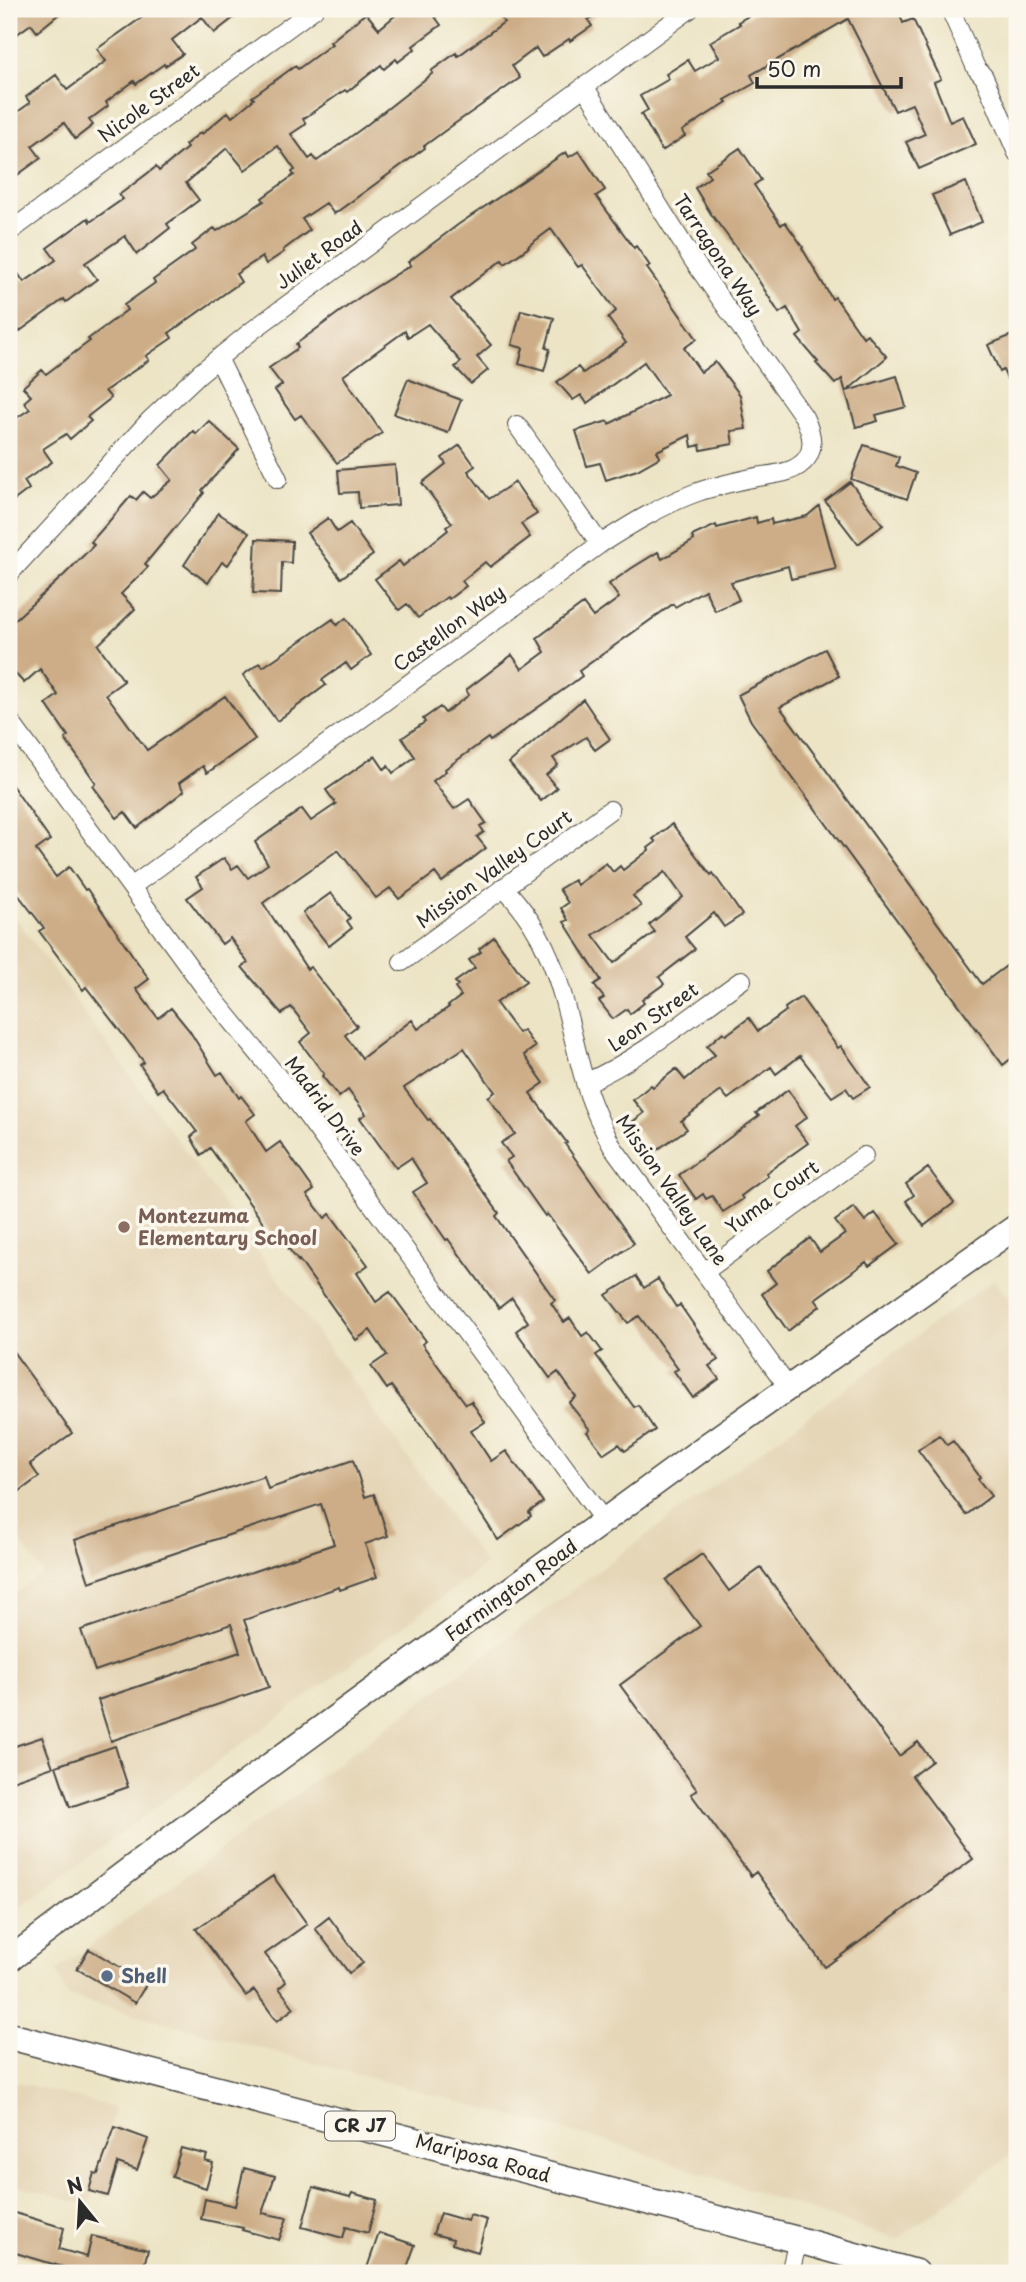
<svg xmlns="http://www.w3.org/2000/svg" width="1026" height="2282" font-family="'Playpen Sans',sans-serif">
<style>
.built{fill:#e5d6b7}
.building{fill:#cdad87;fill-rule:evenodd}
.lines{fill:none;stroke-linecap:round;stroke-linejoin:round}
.street-casing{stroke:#484742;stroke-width:20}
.secondary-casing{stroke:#484742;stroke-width:27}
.primary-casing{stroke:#484742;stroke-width:29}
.street{stroke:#fff;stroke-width:18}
.secondary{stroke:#fff;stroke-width:24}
.primary{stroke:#fff;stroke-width:26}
.education-dot{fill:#8d6e63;stroke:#fbf7ec;stroke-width:2.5}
.service-dot{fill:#5c6f8a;stroke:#fbf7ec;stroke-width:2.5}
.labels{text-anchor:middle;stroke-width:7;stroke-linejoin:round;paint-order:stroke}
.shield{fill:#fbf7ec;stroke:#696865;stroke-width:2}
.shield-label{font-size:18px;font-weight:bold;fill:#2b2b2b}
.street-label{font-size:19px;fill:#2b2b2b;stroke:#fbf7ec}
.education-label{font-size:19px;font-weight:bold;fill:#785e54;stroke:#fbf7ec;text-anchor:start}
.service-label{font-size:19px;font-weight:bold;fill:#4e5e75;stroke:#fbf7ec;text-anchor:start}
</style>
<rect width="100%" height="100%" fill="#fbf7ec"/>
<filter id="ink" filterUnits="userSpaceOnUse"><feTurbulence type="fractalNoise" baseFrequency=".0143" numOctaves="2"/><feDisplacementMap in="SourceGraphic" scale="14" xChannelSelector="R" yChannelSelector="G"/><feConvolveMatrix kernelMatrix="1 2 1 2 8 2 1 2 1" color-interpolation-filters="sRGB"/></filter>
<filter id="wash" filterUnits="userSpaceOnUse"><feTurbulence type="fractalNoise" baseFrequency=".00686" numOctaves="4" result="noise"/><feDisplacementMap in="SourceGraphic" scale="28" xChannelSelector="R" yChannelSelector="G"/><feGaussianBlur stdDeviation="1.57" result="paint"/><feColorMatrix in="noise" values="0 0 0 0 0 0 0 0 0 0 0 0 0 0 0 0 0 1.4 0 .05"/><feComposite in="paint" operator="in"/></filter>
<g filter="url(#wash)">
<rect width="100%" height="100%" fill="#ece4c5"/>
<path class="built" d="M17,920L486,1565L9,1915V1598L43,1573L9,1526V927Z
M994,1279L1017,1311V1817L1010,1822L1017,1832V2150L897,2240L626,2147L68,1996L56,1971Z
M9,2080L115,2108L90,2206L9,2183Z"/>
<g id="blocks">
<path class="building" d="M9,9H65L37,32L31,24L9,40Z
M154,9H245L214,33L202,17L172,40L183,54L165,66L164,64L136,84L134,81L106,102L108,106L89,120L93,125L75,139L64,123L32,146L41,158L9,181V118L30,103L26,97L56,75L67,90L106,61L97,49Z
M403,9H429L441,25L413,46L415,49L398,62L396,59L384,69L381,65L347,92L345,90L303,119L306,124L291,134L309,159L313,156L317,161L364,127L433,73L431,71L456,53L458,56L504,22L501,18L515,9H603L588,20L592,26L570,41L569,39L542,57L536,48L512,66L520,78L450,127L424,146L425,148L334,214L326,203L302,219L310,230L283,250L284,252L266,264L262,257L236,274L241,282L169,333L172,338L146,356L149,360L105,391L111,398L87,417L91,421L70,439L66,434L43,449L52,462L24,481L29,489L9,504V423L30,409L24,402L31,396L23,387L42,370L46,374L90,341L88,339L127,310L124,305L155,283L153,280L195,250L192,245L214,228L217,231L264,201L262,198L294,175L292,172L295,170L278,146L245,170L227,148L186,183L199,200L167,224L170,228L137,254L125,236L85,263L97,279L66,302L64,299L9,339V261L24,282L56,260L47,248L88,218L90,222L123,199L119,195L156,167L159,171L187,148L185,145L201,132L202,134L228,112L232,117L254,99L252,97L295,66L298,69L332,44L330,42L366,13L379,29Z
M761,9H898L903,23L913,19L930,56L941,79L934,82L950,122L963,116L976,144L919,169L906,142L925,134L912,104L895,111L848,19L751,75L755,83L725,100L727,102L682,131L685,136L662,151L641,114L648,110L640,96L669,79L666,74L688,60L695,71L719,57L710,42L740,24L738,22Z
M740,148L761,180L754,185L781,225L785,222L803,247L802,248L832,299L835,297L863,337L867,334L887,357L847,391L897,376L906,407L876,415L878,421L856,427L842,379L835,384L816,363L818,362L797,337L802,333L787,308L779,313L747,262L711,214L695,188L710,177L706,171Z
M579,151L605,190L596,196L634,248L636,246L650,266L647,268L697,339L684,348L701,372L715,362L740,395L746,429L731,431L733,444L701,450L700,445L692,447L690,435L657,451L660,457L637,470L606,480L600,463L587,466L576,431L608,421L609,424L667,395L644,362L587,403L581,395L573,400L557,382L578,367L583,373L626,343L608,318L616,311L582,265L578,267L551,229L528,246L529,247L505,264L502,260L451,299L491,345L477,357L488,370L471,384L455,367L461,362L428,324L408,337L405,331L343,376L382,433L337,463L301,415L295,419L275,390L282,385L269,368L298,348L296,344L360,297L411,265L408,262L459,224L566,152L569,157Z
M966,182L982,222L950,235L932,195Z
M521,310L554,318L546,348L550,349L544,371L519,364L523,348L512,345Z
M1017,333V401L1003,370L1000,372L988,345Z
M408,379L461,400L448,433L394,414Z
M209,421L239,449L202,490L204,493L145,564L148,567L121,594L135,609L98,645L124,681L106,694L147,750L225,696L255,739L207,773L203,766L179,783L184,791L137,828L125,812L117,818L93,786L96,783L65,739L68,736L46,704L58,695L40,669L24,683L9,667V625L64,575L94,545L91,542L131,496L136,500L143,492L150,498L172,480L160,465L193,431L196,434Z
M460,445L475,466L468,471L489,499L515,482L537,514L521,524L530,537L490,567L485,562L462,581L466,586L449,599L447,597L418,618L407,604L399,610L375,579L399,561L403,566L448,530L446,527L452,523L422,483L446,464L442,458Z
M864,445L899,457L896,466L916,473L907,499L851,479Z
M395,465L398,505L359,508L358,492L340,493L338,470Z
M850,482L883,525L858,544L825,501Z
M819,506L836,569L791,579L788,566L731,582L739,600L715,611L705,590L675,607L673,604L579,671L582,676L570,685L490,741L488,738L445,769L446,771L433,781L454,809L469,799L486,823L480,826L484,832L477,837L486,848L442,882L435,873L399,899L390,888L376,898L338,850L263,903L307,969L310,967L357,1026L345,1035L362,1058L412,1020L418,1029L449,1007L448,1006L461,996L455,988L458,985L455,982L475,968L469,960L481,952L479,949L494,937L526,981L496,1003L518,1033L523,1030L535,1047L524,1055L544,1083L530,1093L567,1143L565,1144L634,1243L592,1274L547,1214L545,1216L506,1161L512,1157L501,1143L515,1134L488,1097L495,1092L464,1048L404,1088L428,1120L430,1119L499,1213L496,1216L555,1300L551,1303L564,1322L570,1318L582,1336L588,1332L602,1351L596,1355L634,1407L638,1405L655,1430L625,1451L619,1444L604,1454L587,1432L590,1430L569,1403L576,1397L558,1372L550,1378L516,1331L528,1322L512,1298L499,1308L448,1239L446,1240L413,1192L427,1183L411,1158L396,1168L360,1118L366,1114L348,1090L339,1097L322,1076L324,1074L300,1042L311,1033L291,1007L282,1014L242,967L248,963L230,938L222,944L187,898L203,887L196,877L224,858L232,869L238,865L248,878L268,864L255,842L302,809L311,821L336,804L326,790L375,756L384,769L388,766L393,773L415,757L402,738L425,722L423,719L440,707L445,713L469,695L466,690L512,655L522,669L545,652L537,638L583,604L593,617L619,598L609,584L632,568L658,552L662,559L694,540L692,536L716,525L717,528L756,517L757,523L771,519L772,524L807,516Z
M218,513L249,533L228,565L222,562L208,583L184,565Z
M328,518L337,532L350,523L373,555L341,578L307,533Z
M256,539L292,541L291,563L282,562L281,594L253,593Z
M346,618L371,655L351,670L346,663L322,680L326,685L277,721L243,675L260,663L263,667L333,619L337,625Z
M825,649L839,676L780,707L982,984L1017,958V1054L1003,1065L751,721L738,695Z
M583,699L610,739L595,750L586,737L553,758L558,765L546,775L557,788L541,801L509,763Z
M9,781L50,840L36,850L56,877L69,867L85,890L87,889L149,979L136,989L158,1018L171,1008L189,1030L217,1075L222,1072L239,1098L241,1096L255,1114L246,1121L266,1152L280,1142L314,1190L307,1195L325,1218L330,1214L368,1265L357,1273L376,1302L390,1292L426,1341L422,1344L466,1404L471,1401L485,1422L471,1431L491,1461L506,1451L543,1502L529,1512L531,1516L498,1540L429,1435L391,1386L387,1389L371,1366L387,1355L370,1330L356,1340L299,1260L298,1261L276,1232L272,1235L210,1148L201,1155L191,1137L197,1132L163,1088L158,1092L140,1065L144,1062L86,987L83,990L39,931L44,928L9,883Z
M672,824L711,875L713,873L742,915L724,927L714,913L685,937L695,949L659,977L664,984L642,1000L644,1003L630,1014L627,1009L613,1019L599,1001L604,998L594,985L601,980L564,922L568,920L561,908L568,903L559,889L574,880L577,885L606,863L613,872L620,866L623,870L649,850L648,848L656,842L653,839ZM665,872L683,897L649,925L655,932L614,963L593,935L641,906L633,896Z
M331,893L350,918L347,921L352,928L329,946L303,913Z
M801,997L838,1048L841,1046L870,1087L853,1098L846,1088L832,1097L800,1056L776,1074L771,1067L728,1099L721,1091L681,1121L687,1129L654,1152L631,1123L644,1113L633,1100L651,1085L653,1087L676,1069L685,1080L715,1055L707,1046L723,1032L726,1035L749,1018L758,1031L786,1011L785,1008Z
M788,1090L807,1117L795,1126L808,1143L766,1173L768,1176L741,1196L743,1199L723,1212L712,1196L706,1199L703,1194L696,1199L679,1175L759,1116L756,1113Z
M928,1168L954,1203L924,1226L906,1201L914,1195L906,1184Z
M854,1207L865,1221L875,1213L899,1244L869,1266L866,1262L815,1299L820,1306L788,1331L762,1294L776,1283L767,1271L810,1238L820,1252L845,1234L835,1221Z
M636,1276L644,1288L658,1279L676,1307L680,1305L718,1360L709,1366L719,1379L693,1398L674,1371L678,1369L639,1316L628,1323L606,1295Z
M9,1346L72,1433L30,1464L39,1477L9,1499Z
M939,1435L947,1445L953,1441L980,1477L978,1479L991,1496L966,1515L918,1450Z
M353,1460L365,1497L374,1494L388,1536L365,1544L377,1577L340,1590L339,1587L244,1620L269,1687L111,1741L98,1700L240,1652L231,1624L95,1671L81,1630L334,1544L321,1504L89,1582L75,1540L264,1476L268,1489Z
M702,1554L729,1591L761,1568L899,1756L918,1742L932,1761L912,1776L973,1859L825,1967L756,1872L751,1876L691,1794L697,1790L620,1685L700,1626L666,1580Z
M42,1737L53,1767L9,1782V1748Z
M115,1746L128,1787L70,1807L56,1766Z
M273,1876L307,1924L265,1954L286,1982L279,1988L294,2008L277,2021L254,1990L246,1996L196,1929Z
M329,1917L363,1963L349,1973L315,1928Z
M89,1949L147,1983L135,2003L77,1969Z
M115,2127L148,2139L137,2170L118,2163L108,2196L89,2191L94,2173L98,2174Z
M181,2148L207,2155L205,2161L213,2163L206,2188L172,2177Z
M244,2168L275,2176L262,2213L287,2218L279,2240L242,2230L243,2228L201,2219L205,2199L235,2206Z
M313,2187L350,2197L352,2193L377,2200L368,2233L346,2227L343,2238L302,2227Z
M9,2211L64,2228L59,2249L87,2257L92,2236L148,2250L142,2273H72L73,2270L9,2251Z
M440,2213L468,2221L470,2215L487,2220L478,2252L452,2244L453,2239L433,2234Z
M379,2233L415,2245L405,2273L395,2269L394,2273L366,2271Z"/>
</g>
</g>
<g filter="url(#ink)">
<use href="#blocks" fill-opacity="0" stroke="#484742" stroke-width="2"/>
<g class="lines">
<g class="street-casing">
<path id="street" d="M950,9L976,68L984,77L1017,153
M9,232L314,9
M218,358L278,479
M517,425L600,544
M9,574L150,420L200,373L253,330L690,9
M9,720L204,987L286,1087L604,1521
M131,887L600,544C630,525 660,506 695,493C711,487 730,483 747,479C767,474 794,476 807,458C816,445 810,429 804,417L693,260L584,86
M503,887C561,947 563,1007 585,1082C591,1105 601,1125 612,1146L788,1387
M402,962L610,810
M585,1083C642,1058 691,1016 742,980
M704,1272L864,1156
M790,2273L798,2240"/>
</g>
<g class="secondary-casing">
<path id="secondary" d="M9,1960L187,1826L709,1444L1017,1226"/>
</g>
<g class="primary-casing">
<path id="primary" d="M9,2036L798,2240L916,2273"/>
</g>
<use href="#street" class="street"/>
<use href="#secondary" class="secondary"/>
<use href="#primary" class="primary"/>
</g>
</g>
<circle class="education-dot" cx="124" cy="1227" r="7"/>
<circle class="service-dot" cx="107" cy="1976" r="7"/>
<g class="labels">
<rect class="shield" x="325" y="2111.5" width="70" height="29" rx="5"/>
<g class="shield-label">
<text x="360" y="2132">CR J7</text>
</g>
<g class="street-label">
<text transform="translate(149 103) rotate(-36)" y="7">Nicole Street</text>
<text transform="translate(319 255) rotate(-36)" y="7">Juliet Road</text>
<text transform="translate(718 255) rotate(56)" y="7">Tarragona Way</text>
<text transform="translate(449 628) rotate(-36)" y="7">Castellon Way</text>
<text transform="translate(494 869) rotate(-36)" y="7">Mission Valley Court</text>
<text transform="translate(653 1017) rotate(-35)" y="7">Leon Street</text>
<text transform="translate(325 1106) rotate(53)" y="7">Madrid Drive</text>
<text transform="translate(672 1190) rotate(55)" y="7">Mission Valley Lane</text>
<text transform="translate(772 1197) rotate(-36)" y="7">Yuma Court</text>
<text transform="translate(511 1590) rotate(-36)" y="7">Farmington Road</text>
<text transform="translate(483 2158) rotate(15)" y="7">Mariposa Road</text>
</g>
<g class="education-label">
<text x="138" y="1223">Montezuma<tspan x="138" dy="22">Elementary School</tspan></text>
</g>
<g class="service-label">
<text x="121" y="1983">Shell</text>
</g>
</g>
<rect width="1026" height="2282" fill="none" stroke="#fbf7ec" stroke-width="35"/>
<g transform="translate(80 2202) rotate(342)" stroke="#fbf7ec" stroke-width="5" paint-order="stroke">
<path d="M0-5L12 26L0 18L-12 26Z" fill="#2b2b2b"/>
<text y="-10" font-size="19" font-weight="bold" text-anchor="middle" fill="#2b2b2b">N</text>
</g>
<path d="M757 77v10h144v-10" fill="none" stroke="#2b2b2b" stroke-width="3.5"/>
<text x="767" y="77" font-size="21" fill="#2b2b2b" stroke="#fbf7ec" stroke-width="5" paint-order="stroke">50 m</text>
</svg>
